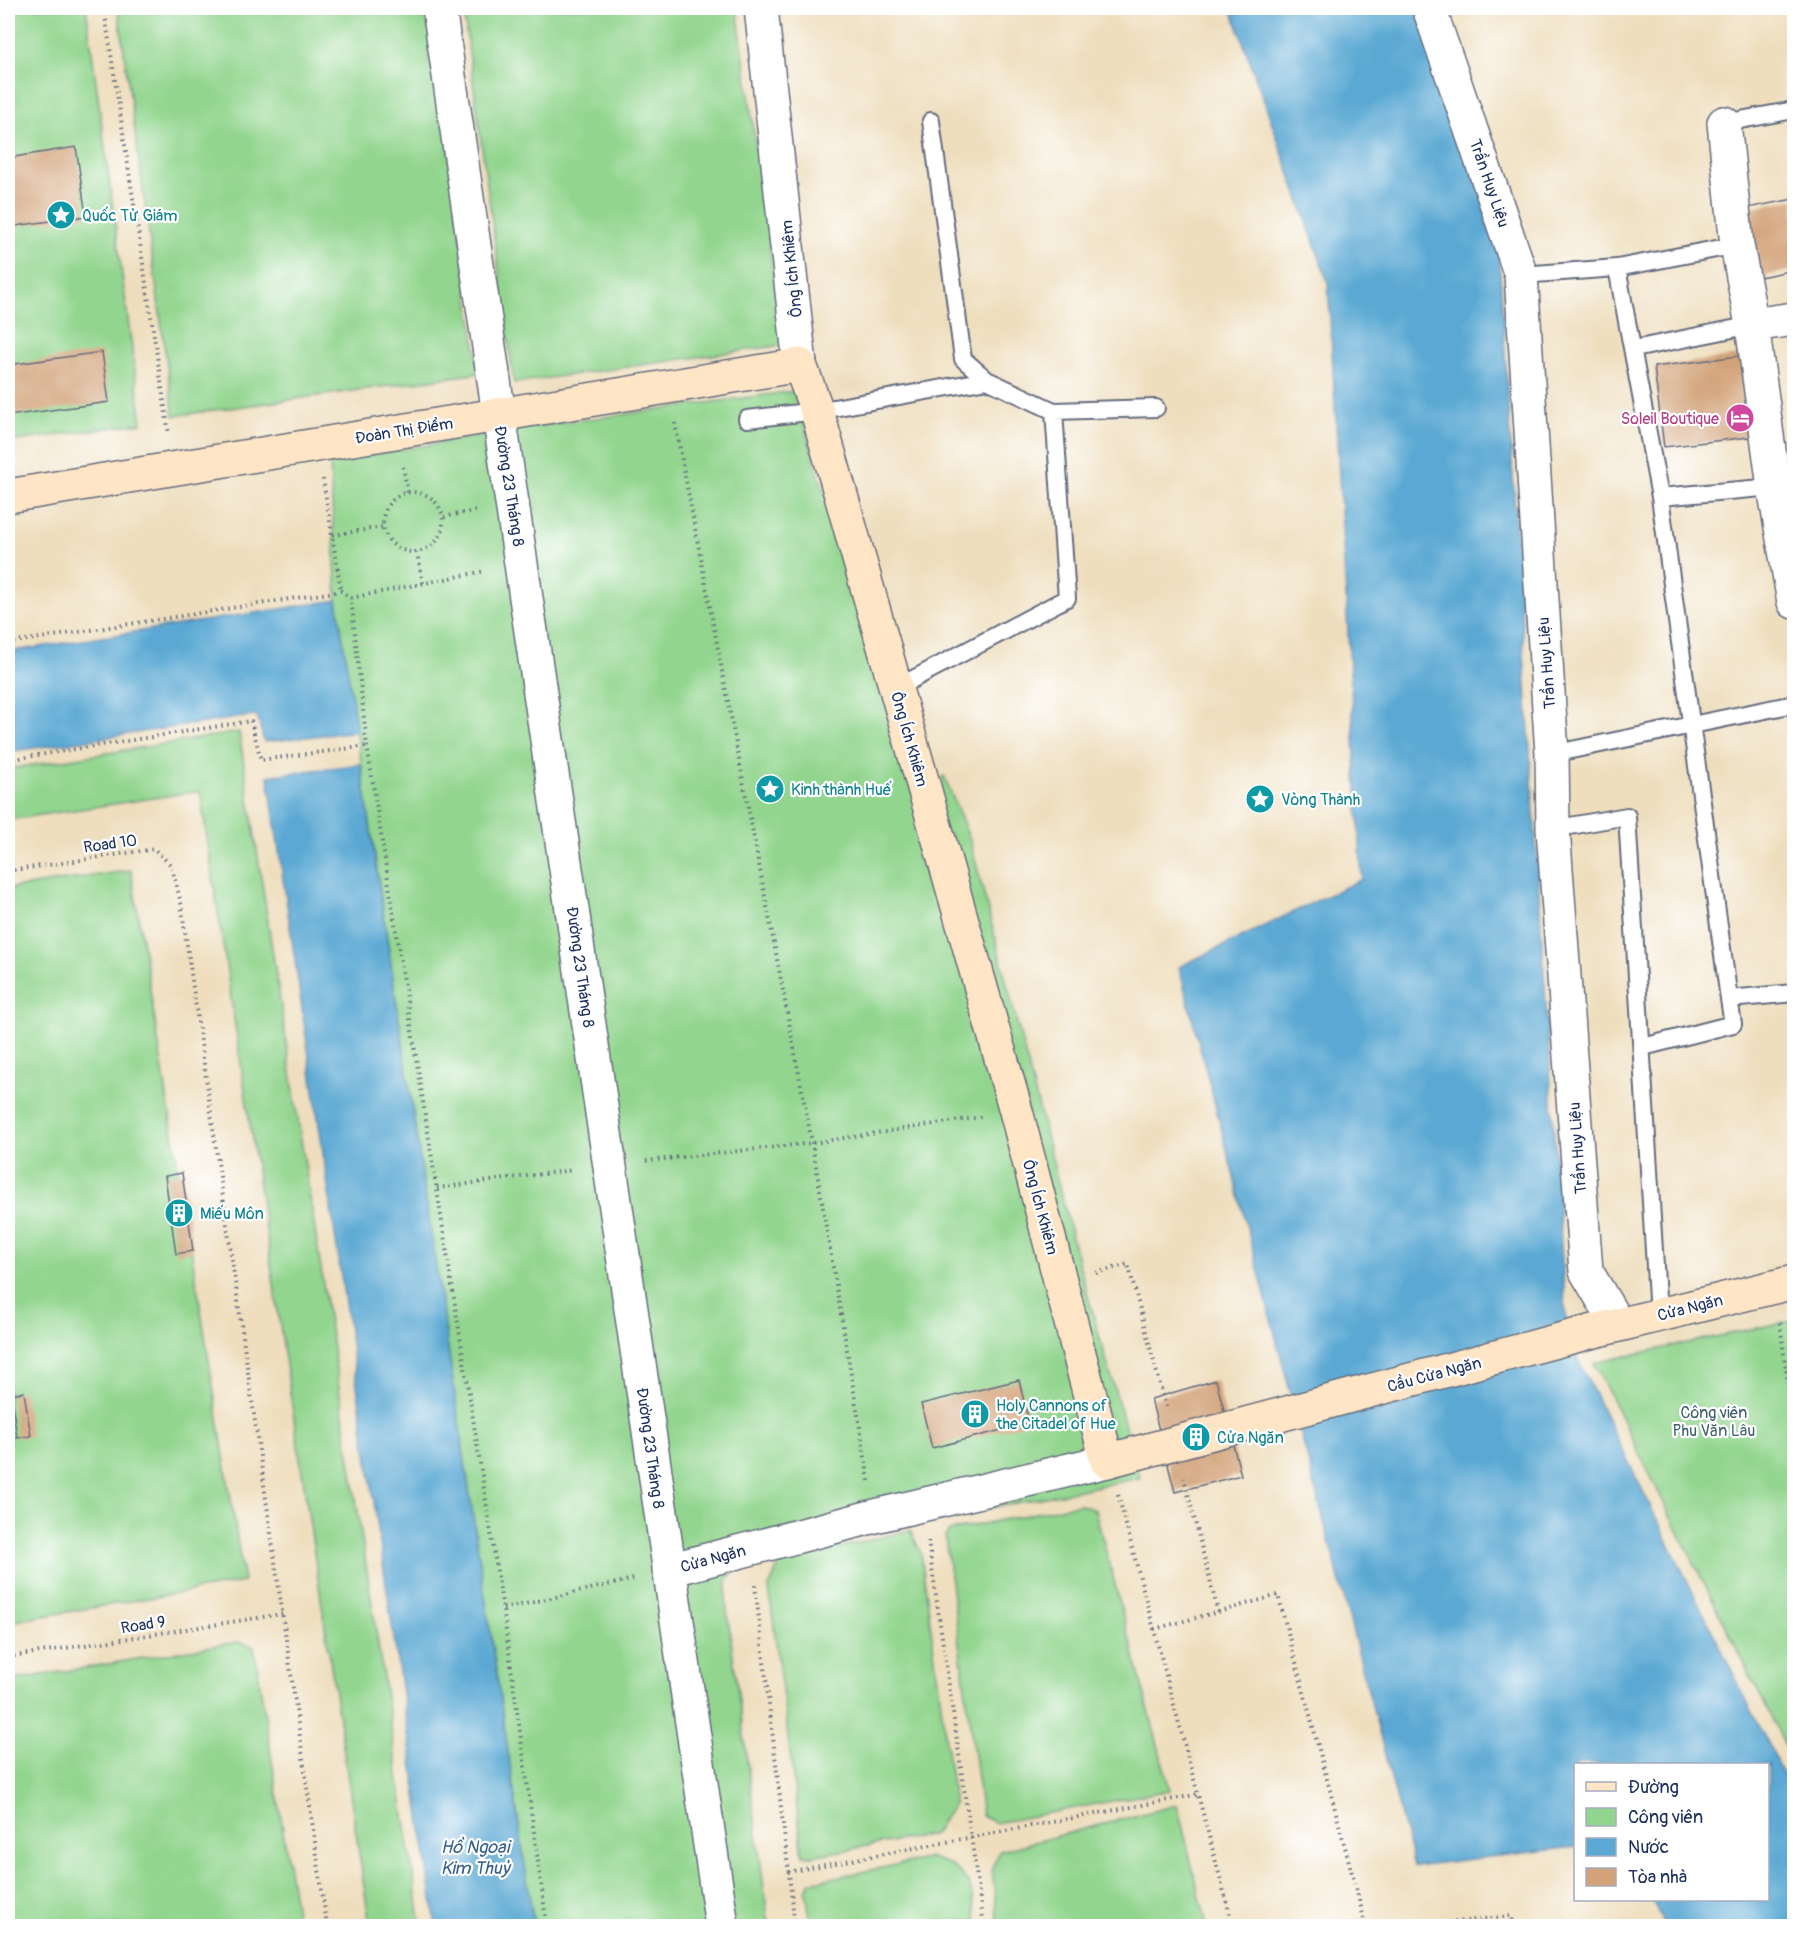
<svg xmlns="http://www.w3.org/2000/svg" width="1802" height="1934" font-family="Pangolin,sans-serif">
<style>
.green{fill:#92d58e;stroke:#568276;stroke-width:1.5}
.water{fill:#5aa8d3;stroke:#3a6c98;stroke-width:1.5}
.building{fill:#d2a278}
.lines{fill:none;stroke-linecap:round;stroke-linejoin:round}
.lane-casing{stroke:#656c7f;stroke-width:20}
.street-casing{stroke:#656c7f;stroke-width:36}
.secondary-casing{stroke:#656c7f;stroke-width:36}
.path{stroke:#656c7f;stroke-width:4;stroke-dasharray:1.5 4.5;stroke-linecap:butt}
.lane{stroke:#fff;stroke-width:16}
.street{stroke:#fff;stroke-width:33}
.secondary{stroke:#fee5c5;stroke-width:33}
.labels{text-anchor:middle;stroke-width:4.5;stroke-linejoin:round;paint-order:stroke}
.street-label{font-size:16px;fill:#1b2f5e;stroke:#fff}
.culture-label{font-size:16px;fill:#0d838f;stroke:#fff;text-anchor:start}
.hotel-label{font-size:16px;fill:#b23c85;stroke:#fff;text-anchor:end}
.park-label{font-size:16px;fill:#3f616c;stroke:#fff}
.water-label{font-size:18px;font-style:italic;fill:#345f8d;stroke:#fff}
</style>
<rect width="100%" height="100%" fill="#fff"/>
<filter id="ink" filterUnits="userSpaceOnUse"><feTurbulence type="fractalNoise" baseFrequency=".0167" numOctaves="2"/><feDisplacementMap in="SourceGraphic" scale="12" xChannelSelector="R" yChannelSelector="G"/><feConvolveMatrix kernelMatrix="1 2 1 2 8 2 1 2 1" color-interpolation-filters="sRGB"/></filter>
<filter id="wash" filterUnits="userSpaceOnUse"><feTurbulence type="fractalNoise" baseFrequency=".008" numOctaves="4" result="noise"/><feDisplacementMap in="SourceGraphic" scale="24" xChannelSelector="R" yChannelSelector="G"/><feGaussianBlur stdDeviation="1.35" result="paint"/><feColorMatrix in="noise" values="0 0 0 0 0 0 0 0 0 0 0 0 0 0 0 0 0 1.4 0 .05"/><feComposite in="paint" operator="in"/></filter>
<g filter="url(#wash)">
<rect width="100%" height="100%" fill="#eedebd"/>
<path class="green" d="M8,8H86L142,423L8,442Z
M118,8H430L479,373L174,416Z
M463,8H737L783,345L514,383Z
M794,391L916,800L944,776L970,840L1081,1272L1140,1478L926,1521L741,1563L727,1580L726,1603L769,1926H534L337,600L330,462L531,427Z
M239,732L421,1926H370L200,791L8,820V769Z
M131,870L244,1582L8,1622V889Z
M1794,1320V1763L1594,1363Z
M1079,1504L1095,1510L1170,1790L996,1823L982,1816L945,1537L949,1531Z
M910,1530L921,1553L954,1803L934,1834L812,1856L803,1855L769,1588L780,1562Z
M237,1642L254,1646L298,1926H8V1681Z
M1177,1805L1207,1926H998L992,1868L1000,1851Z
M931,1858C972,1869 972,1890 977,1926H811L806,1890L811,1882Z"/>
<path class="water" d="M1231,8H1417L1498,240L1567,1338L1794,1796V1926H1665L1652,1900H1768V1764H1576L1575,1847L1414,1866L1179,967L1362,879L1328,282Z
M337,600L357,731L264,742L257,715L8,752V652Z
M361,764L534,1926H436L268,776Z"/>
<g id="blocks">
<path class="building" d="M76,147L86,216L8,227V158Z
M1794,199V270L1755,278L1742,209Z
M102,352L109,402L8,416V365Z
M1746,355L1757,436L1664,447L1654,367Z
M182,1173L193,1251L176,1254L165,1176Z
M1019,1380L1029,1423L932,1448L921,1404Z
M1216,1380L1241,1475L1175,1492L1151,1399Z
M24,1392L31,1436L17,1438L11,1394Z"/>
</g>
</g>
<g filter="url(#ink)">
<use href="#blocks" fill-opacity="0" stroke="#656c7f" stroke-width="1.5"/>
<g class="lines">
<g class="lane-casing">
<path id="lane" d="M931,121L963,359L987,380L1054,411L1156,408
M1724,123L1794,110
M1617,268L1660,497L1729,999
M1521,275L1617,268L1737,245
M1634,349L1752,325
M747,419L817,411L987,380
M1660,497L1774,487
M896,688L1067,598L1054,411
M1552,754L1794,704
M1553,829L1627,816L1658,1315
M1643,1047L1733,1024L1729,999L1794,993"/>
</g>
<g class="street-casing">
<path id="street" d="M439,8L722,1926
M761,8L800,365
M1429,8L1521,275L1552,754L1553,829L1586,1271L1618,1325
M1724,123L1737,245L1752,325L1774,487L1794,602
M1752,325L1794,319
M669,1570L875,1516L1107,1461"/>
</g>
<g class="secondary-casing">
<path id="secondary" d="M8,496L800,365L817,411L1016,1111L1107,1461L1586,1333L1794,1282"/>
</g>
<path class="path" d="M104,8L169,434
M675,423L812,1143L869,1481
M403,467L408,493
M323,479L341,591
M383 522a30 30 0 1 1 60 0a30 30 0 1 1-60 0Z
M444,517L478,510
M333,535L383,527
M417,552L423,583
M351,598L485,571
M8,643L341,591L351,598L367,746L503,1609L547,1926
M8,760L251,721L261,760L367,746
M8,871L154,849L171,865L181,903L327,1926
M646,1161L812,1143L981,1117
M437,1188L573,1170
M1096,1273L1128,1264L1166,1407
M1780,1323L1794,1431
M1118,1495L1233,1926
M928,1541L984,1926
M755,1585L795,1926
M503,1609L634,1579
M1218,1612L1278,1595L1366,1926
M1154,1629L1218,1612L1184,1478
M8,1657L282,1614
M788,1872L1200,1794
M1419,1926L1512,1916L1513,1926"/>
<use href="#lane" class="lane"/>
<use href="#street" class="street"/>
<use href="#secondary" class="secondary"/>
</g>
</g>
<defs>
<g id="sight-disc" transform="scale(1.5)"><circle r="9.5" fill="#0f9aa8" stroke="#fff"/><path d="M0-6L1.8-2.2L6-1.7L2.9 1.2L3.7 5.4L0 3.3L-3.7 5.4L-2.9 1.2L-6-1.7L-1.8-2.2Z" fill="#fff"/></g>
<g id="hotel-disc" transform="scale(1.5)"><circle r="9.5" fill="#d1479c" stroke="#fff"/><path d="M-6-4.5h1.5V1H6V5H4.5V3h-9V5H-6ZM-4 0a1.8 1.8 0 1 1 3.6 0ZM.5 0V-2.5h3Q6-2.5 6 0Z" fill="#fff"/></g>
<g id="building-disc" transform="scale(1.5)"><circle r="9.5" fill="#0f9aa8" stroke="#fff"/><path d="M-4-6H4V6H1V3H-1V6H-4ZM-2.5-4.3h1.7v1.8h-1.7ZM.8-4.3h1.7v1.8H.8ZM-2.5-1h1.7V.8h-1.7ZM.8-1h1.7V.8H.8Z" fill="#fff"/></g>
</defs>
<g fill-rule="evenodd">
<use href="#sight-disc" x="61" y="215"/>
<use href="#hotel-disc" x="1740" y="418"/>
<use href="#sight-disc" x="770" y="789"/>
<use href="#sight-disc" x="1260" y="799"/>
<use href="#building-disc" x="179" y="1213"/>
<use href="#building-disc" x="975" y="1414"/>
<use href="#building-disc" x="1196" y="1437"/>
</g>
<g class="labels">
<g class="street-label">
<text transform="translate(1490 183) rotate(71)" y="6">Trần Huy Liệu</text>
<text transform="translate(791 269) rotate(-96)" y="6">Ông Ích Khiêm</text>
<text transform="translate(404 430) rotate(-9)" y="6">Đoàn Thị Điểm</text>
<text transform="translate(510 486) rotate(81)" y="6">Đường 23 Tháng 8</text>
<text transform="translate(1546 663) rotate(-94)" y="6">Trần Huy Liệu</text>
<text transform="translate(910 739) rotate(74)" y="6">Ông Ích Khiêm</text>
<text transform="translate(110 843) rotate(-8)" y="6">Road 10</text>
<text transform="translate(581 967) rotate(82)" y="6">Đường 23 Tháng 8</text>
<text transform="translate(1577 1148) rotate(-94)" y="6">Trần Huy Liệu</text>
<text transform="translate(1041 1207) rotate(75)" y="6">Ông Ích Khiêm</text>
<text transform="translate(1690 1307) rotate(-14)" y="6">Cửa Ngăn</text>
<text transform="translate(1434 1374) rotate(-15)" y="6">Cầu Cửa Ngăn</text>
<text transform="translate(651 1448) rotate(82)" y="6">Đường 23 Tháng 8</text>
<text transform="translate(713 1558) rotate(-15)" y="6">Cửa Ngăn</text>
<text transform="translate(143 1624) rotate(-9)" y="6">Road 9</text>
</g>
<g class="culture-label">
<text x="82" y="221">Quốc Tử Giám</text>
<text x="791" y="795">Kinh thành Huế</text>
<text x="1281" y="805">Vòng Thành</text>
<text x="200" y="1219">Miếu Môn</text>
<text x="996" y="1411">Holy Cannons of<tspan x="996" dy="18">the Citadel of Hue</tspan></text>
<text x="1217" y="1443">Cửa Ngăn</text>
</g>
<g class="hotel-label">
<text x="1719" y="424">Soleil Boutique</text>
</g>
<g class="park-label">
<text x="1714" y="1418">Công viên<tspan x="1714" dy="18">Phu Văn Lâu</tspan></text>
</g>
<g class="water-label">
<text x="475" y="1853">Hồ Ngoại<tspan x="475" dy="21">Kim Thuỷ</tspan></text>
</g>
</g>
<rect width="1802" height="1934" fill="none" stroke="#fff" stroke-width="30"/>
<rect x="1574" y="1763" width="195" height="138" fill="#ffffff" stroke="#a4acbf" stroke-width="1.5"/>
<rect x="1586" y="1782" width="30" height="9" fill="#fee5c5" stroke="#a4acbf" stroke-width="1.5"/>
<text x="1628" y="1793" font-size="18" fill="#1b2f5e">Đường</text>
<rect x="1586" y="1808" width="30" height="18" fill="#92d58e" stroke="#a4acbf" stroke-width="1.5"/>
<text x="1628" y="1823" font-size="18" fill="#1b2f5e">Công viên</text>
<rect x="1586" y="1838" width="30" height="18" fill="#5aa8d3" stroke="#a4acbf" stroke-width="1.5"/>
<text x="1628" y="1853" font-size="18" fill="#1b2f5e">Nước</text>
<rect x="1586" y="1868" width="30" height="18" fill="#d2a278" stroke="#a4acbf" stroke-width="1.5"/>
<text x="1628" y="1883" font-size="18" fill="#1b2f5e">Tòa nhà</text>
</svg>
